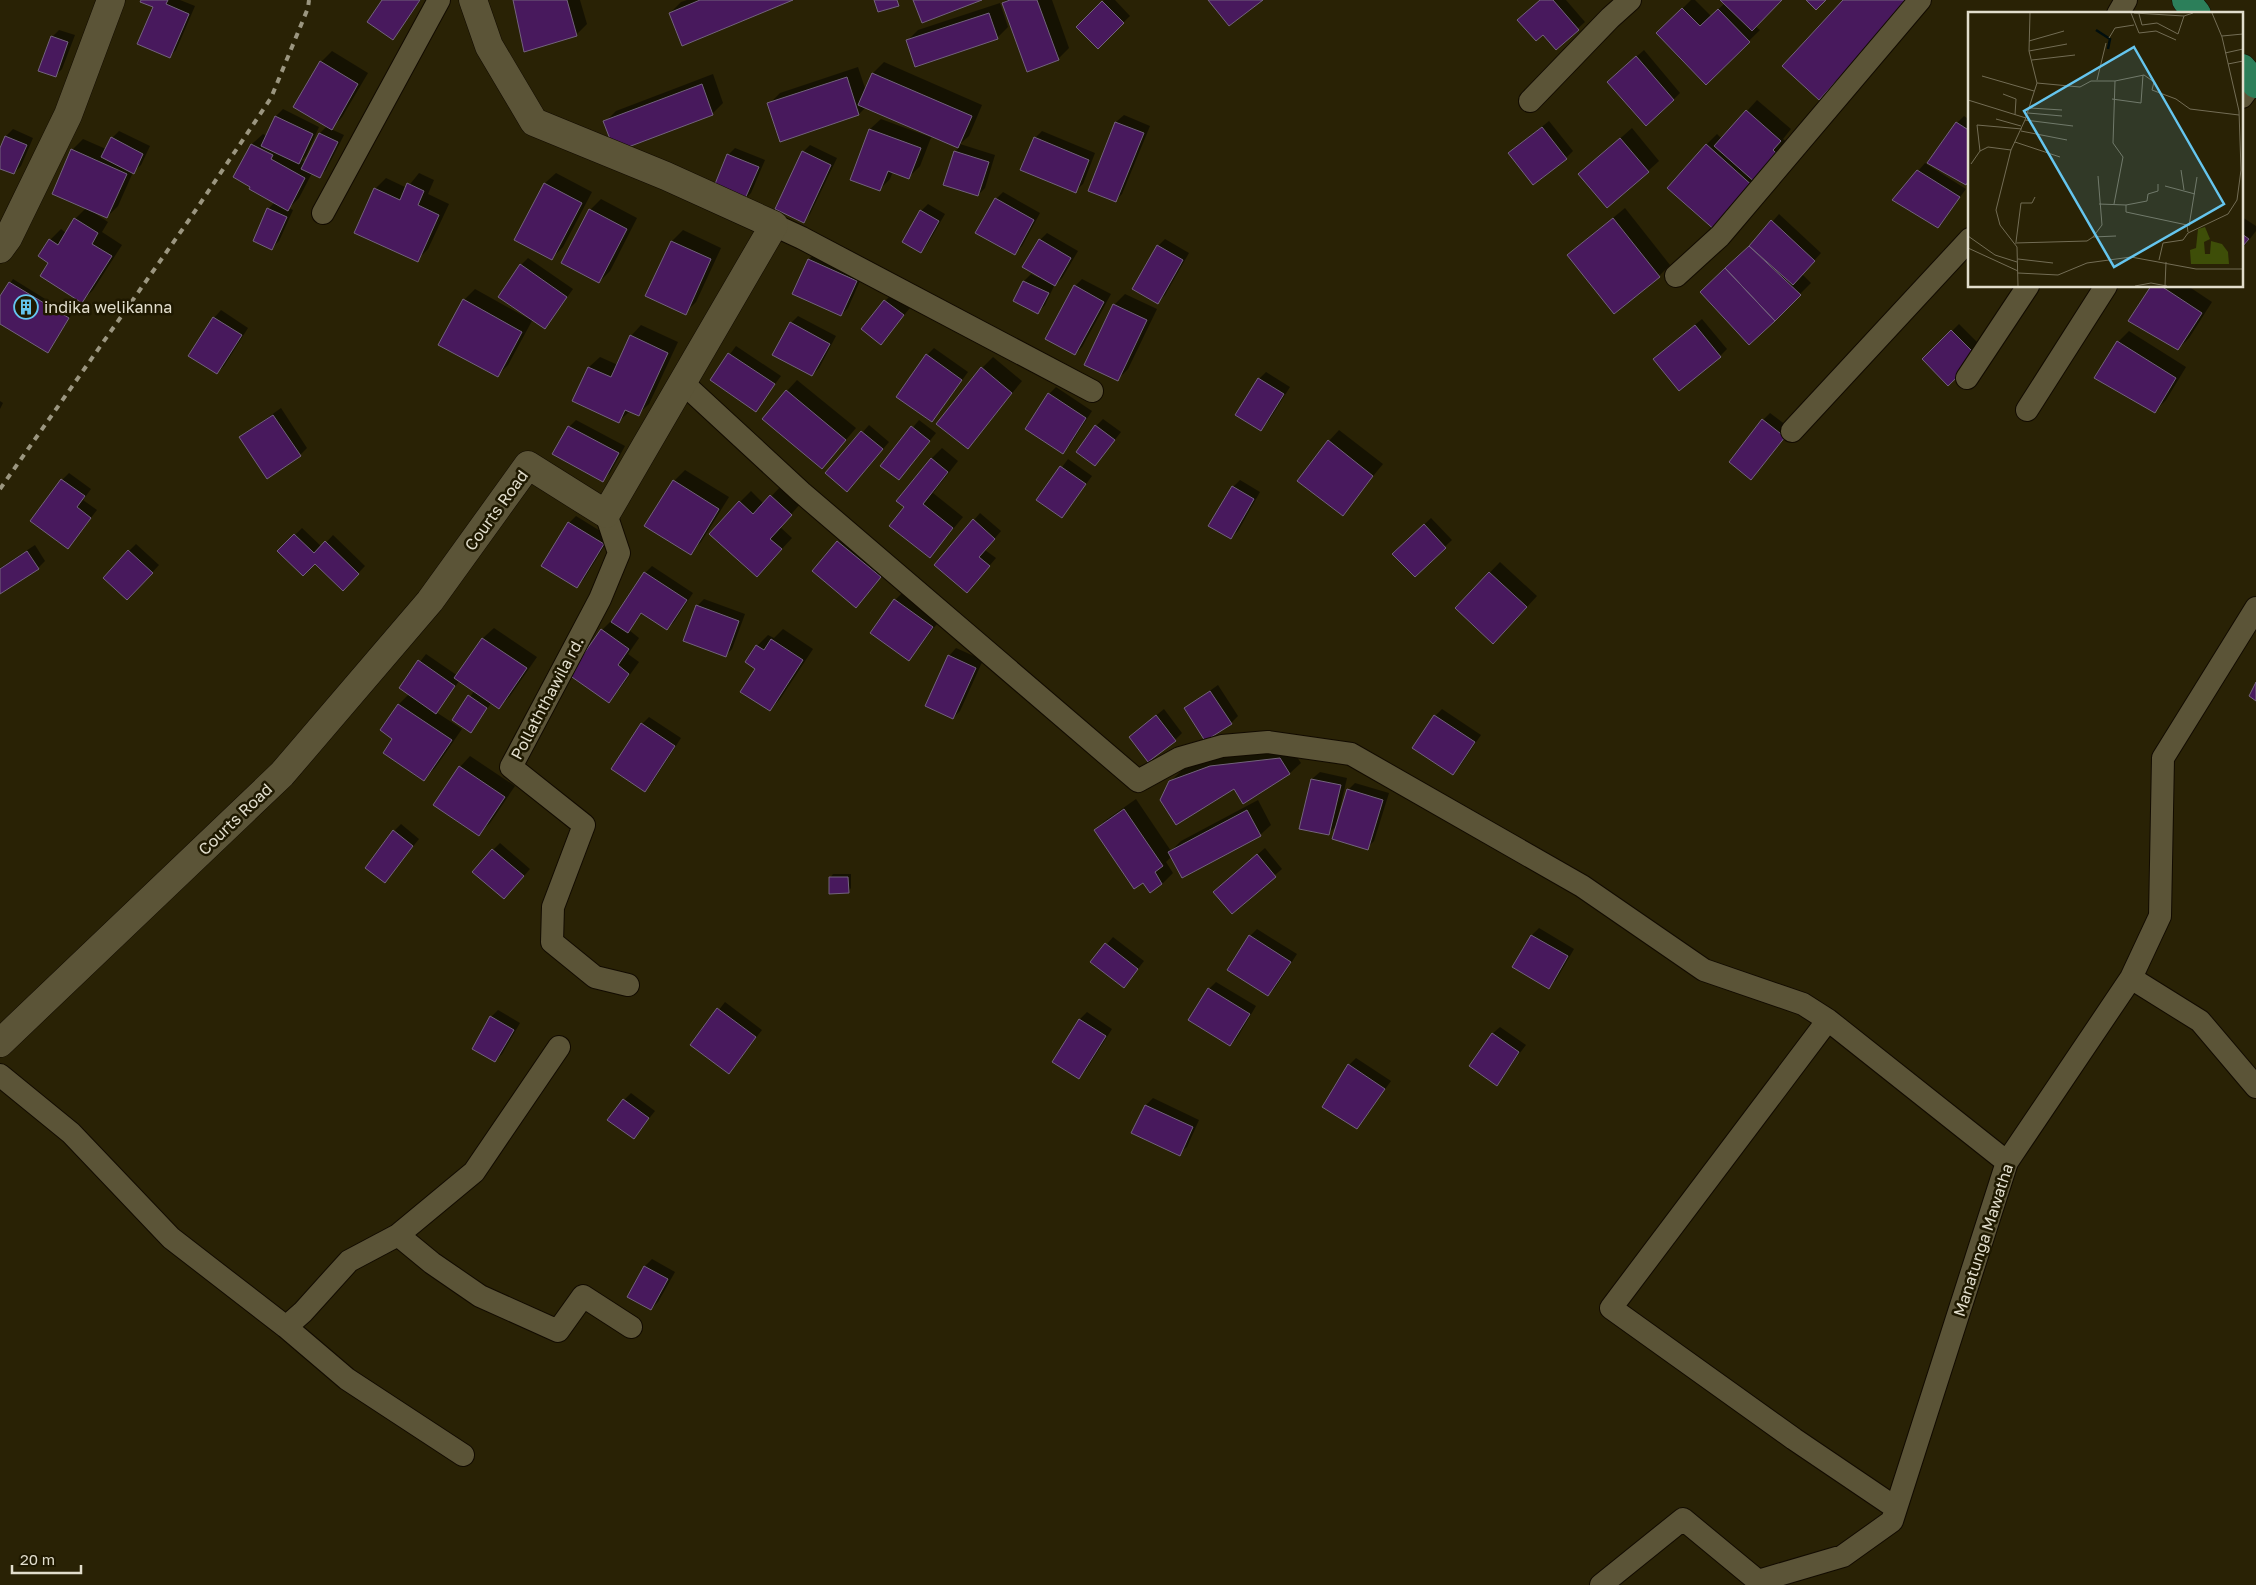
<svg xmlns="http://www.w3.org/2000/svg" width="2256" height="1585" font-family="'Golos Text',sans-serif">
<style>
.shadow{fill:#0007}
.building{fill:#48195d;stroke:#73637d}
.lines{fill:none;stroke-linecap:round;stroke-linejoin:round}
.street-casing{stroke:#120b00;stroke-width:24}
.secondary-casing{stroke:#120b00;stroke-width:29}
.primary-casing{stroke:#120b00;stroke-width:29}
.street{stroke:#5b5437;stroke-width:22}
.secondary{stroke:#5b5437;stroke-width:28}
.primary{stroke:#2c7f5a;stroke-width:28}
.rail{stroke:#9b9680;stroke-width:4;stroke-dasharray:6 6;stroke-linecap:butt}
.labels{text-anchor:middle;stroke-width:5;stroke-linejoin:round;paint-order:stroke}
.poi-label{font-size:16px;fill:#e2decd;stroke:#1f1900;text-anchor:start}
.street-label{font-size:16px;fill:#e2decd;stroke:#1f1900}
.inset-river{fill:none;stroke:#010e0e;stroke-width:2.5}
.inset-road{fill:none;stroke:#736d55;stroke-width:1}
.view{fill:#65c5ee;fill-opacity:0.15;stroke:#65c5ee;stroke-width:2.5}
.inset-edge{fill:none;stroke:#e2decd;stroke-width:2.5}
</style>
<rect width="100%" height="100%" fill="#292205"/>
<path class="shadow" d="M143,0H180L195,6L176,50L169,57L155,7Z
M383,0H421L393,38Z
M514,0H580L587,24L576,35Z
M687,0H789L670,13L681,2Z
M1006,0H1052L1069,48L1058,59L1003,3Z
M1104,0H1115L1130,16L1098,47L1078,27Z
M1540,0H1566L1585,22L1556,48L1543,33Z
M1691,0H1695L1711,16L1725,3L1722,0H1780L1755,26L1760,30L1706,83L1658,33Z
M1000,3L1008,27L997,38L907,41L918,30Z
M59,30L75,35L62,69L55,76L52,37Z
M1644,50L1680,93L1673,100L1616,75Z
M332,51L368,73L342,117L331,129L344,135L326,170L319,177L312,173L299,198L289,208L293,210L279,241L272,248L268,209L275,202L235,177L252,144L263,134L267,136L276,116L283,109L319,127L306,156L302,160L305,162L320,133L327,126L321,62Z
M884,62L982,105L969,136L960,144L995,155L985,188L978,195L955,152L959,147L932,135L920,166L909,177L893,171L890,179L879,190L870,129L881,119L930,137L931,135L866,107L859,114L781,140L769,104L780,93L858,67L866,91L873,73Z
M713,74L723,103L712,114L605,122L616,111Z
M1757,100L1791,129L1783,139L1790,145L1717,230L1706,145L1717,134L1722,139Z
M1124,115L1150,126L1122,194L1115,201L1089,190L1116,122Z
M1964,116L1970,120V179L1965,183L1957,123Z
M1549,121L1573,151L1566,158L1517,147Z
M1632,128L1659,161L1648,171L1580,174Z
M13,129L33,138L21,166L14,173L0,167V151L6,136Z
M119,131L150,146L141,165L133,172L118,206L107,217L93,212L108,222L102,232L122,245L93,290L82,301L50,262V240L61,229L66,233L75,219L86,208L72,150L83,139L106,149L112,138Z
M1042,131L1095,153L1083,184L1075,191L1035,138Z
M810,145L837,158L810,214L803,221V152Z
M735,148L765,160L751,193L744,200L728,155Z
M1925,163L1966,189L1938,226L1894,199Z
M419,173L434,180L428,194L449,204L428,249L417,260L375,189L386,178L407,188Z
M556,173L592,192L563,247L552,258L516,239L545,183Z
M1003,192L1040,213L1022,246L1015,253L996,199Z
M601,199L637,218L610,271L599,282L590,210Z
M928,204L945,214L927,245L920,252L921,211Z
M1625,208L1670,265L1659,276L1568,255Z
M1779,214L1821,253L1802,274L1811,283L1750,344L1712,281L1754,243Z
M2242,217L2256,226V231L2242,249Z
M683,230L721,248L696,302L685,313L647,296L672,241Z
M1047,233L1078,251L1062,278L1054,286L1045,305L1038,312L1015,300L1024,281L1031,274L1039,278L1040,276L1024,267L1040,240Z
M1165,239L1189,253L1165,295L1158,302V246Z
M816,252L863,274L848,308L841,315L809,259Z
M528,258L573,289L545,328L533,319L508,365L497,376L464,300L475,289L529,319L521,265Z
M13,279L71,315L51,348L0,322V299Z
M1082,279L1111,294L1082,347L1075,354V286Z
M2152,286H2188L2212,302L2189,338L2178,349Z
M892,294L910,308L881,343L885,301Z
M1125,294L1157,309L1128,369L1117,380L1114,305Z
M221,310L248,328L224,366L217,373L190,355L214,318Z
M798,316L836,336L819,368L812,375L791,323Z
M1702,319L1727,349L1720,356L1662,352Z
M1959,324L1984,349L1924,359Z
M641,325L678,342L649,404L638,414L630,411L619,421L574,401L589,367L600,357L618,365L631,336Z
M2129,331L2186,367L2166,400L2155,411L2118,342Z
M736,346L781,376L756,410L711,380Z
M934,348L968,372L932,421L927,355Z
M993,357L1022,381L968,447L982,368Z
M1266,372L1290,387L1268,422L1261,429L1259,379Z
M797,380L856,428L822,468L787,391Z
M1056,387L1092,411L1070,445L1063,452L1049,394Z
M0,401L3,403L0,409Z
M281,408L307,448L300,455L241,437Z
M1770,413L1791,429L1751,478L1763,420Z
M1103,419L1121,432L1095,465L1096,426Z
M576,420L625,446L610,473L603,480L569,427Z
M919,420L936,433L899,479L882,465Z
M869,425L889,442L854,483L827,473Z
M1339,430L1383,464L1342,514L1329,441Z
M942,448L958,461L933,493L963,517L930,557L906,507L931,459Z
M1068,459L1092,476L1062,517L1038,500Z
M685,470L729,497L701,542L690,553L646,525L674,481Z
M69,473L91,489L83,500L97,510L68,547L62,480Z
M1240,480L1260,492L1238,531L1231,538L1233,487Z
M782,485L801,503L780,527L792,538L767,565L740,502L751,491L764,504Z
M980,513L1001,531L985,550L996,558L974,584V520Z
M576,516L610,537L584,579L577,586L569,523Z
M1431,518L1452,540L1415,575L1394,554Z
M302,528L322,547L333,535L365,566L343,589L315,562L279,551Z
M845,535L887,570L863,599L838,542Z
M136,544L159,565L134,592L129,551Z
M35,545L45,561L38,568L0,593V568Z
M1500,562L1537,596L1504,632L1456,608Z
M652,566L693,593L674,622L667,629L642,613L629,630L639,638L628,654L639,662L619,690L608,701L602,630L613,619L645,573Z
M902,593L940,620L909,660L895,600Z
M704,599L745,614L732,649L725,656L697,606Z
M494,628L537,657L510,696L499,707L492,702L471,731L453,720L475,690L460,680L436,712L462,729L435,768L424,779L394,739L381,730L399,704L409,694L400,688L426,654L458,676L483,638Z
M783,629L813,649L780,699L770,710L757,668L747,662L757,646L768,635L774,638Z
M956,648L983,660L960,711L953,718L926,706L949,656Z
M1218,685L1238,716L1231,723L1186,708Z
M1164,709L1182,733L1175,740L1130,737Z
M1442,709L1481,735L1460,766L1453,773L1435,716Z
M649,717L681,738L652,783L645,790L642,724Z
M1291,748L1301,763L1290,773L1244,803L1234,787L1170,782L1182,770L1221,755Z
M470,756L515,786L490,823L479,834L460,767Z
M1320,772L1347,778L1337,821L1339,822L1348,790L1355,783L1389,793L1374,841L1367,848L1338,824L1328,834L1301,828L1312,779Z
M1136,799L1171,851L1181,841L1258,800L1271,825L1260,835L1172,856L1166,862L1173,873L1162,884L1143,881L1095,830L1106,820Z
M401,824L419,839L385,881L394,831Z
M500,843L530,869L511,891L493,850Z
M1265,848L1282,869L1232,912L1222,885Z
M833,874H851V888L848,892L830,878Z
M1539,928L1574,949L1556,980L1549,987L1513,967L1532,935Z
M1257,929L1297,954L1275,988L1268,995L1250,936Z
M1113,937L1144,961L1124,987L1092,962Z
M1216,982L1256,1006L1237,1038L1230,1045L1209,989Z
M725,1002L762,1030L729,1072L692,1045Z
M498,1010L520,1023L502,1054L495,1061L491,1017Z
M1087,1012L1112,1029L1086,1070L1079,1077L1054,1061L1080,1019Z
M1500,1027L1526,1045L1496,1084L1492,1034Z
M1356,1058L1391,1081L1357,1128L1324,1106L1349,1065Z
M631,1093L655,1111L634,1137L624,1100Z
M1153,1098L1199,1120L1187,1147L1179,1154L1146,1105Z
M652,1259L675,1272L658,1302L651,1309L628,1296L645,1266Z"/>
<path class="building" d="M141,0H168L166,4L189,14L170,58L137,44L153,7L140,2Z
M382,0H420L393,40L367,22Z
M513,0H567L577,36L524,52Z
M700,0H793L682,46L669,13Z
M874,0H897L899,6L878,12Z
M913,0H982L922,23Z
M1010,0H1037L1059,60L1027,72L1002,3Z
M1208,0H1263L1229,26Z
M1540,0H1553L1579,30L1556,50L1543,35L1536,41L1517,20Z
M1720,0H1782L1752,31Z
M1806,0H1826L1816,10Z
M1843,0H1910L1819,100L1782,66Z
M1102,1L1124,23L1098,49L1076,27Z
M1682,8L1700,26L1718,9L1750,42L1706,85L1656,33Z
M989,13L998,39L915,67L906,40Z
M51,36L68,42L56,77L38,71Z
M1636,56L1674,100L1646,126L1607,82Z
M320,61L358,84L332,130L293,107Z
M872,73L972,116L958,148L858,105Z
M847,77L859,115L780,142L767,103Z
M702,84L713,115L615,152L603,121Z
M1746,110L1781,141L1773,150L1780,157L1757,184L1714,146Z
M275,116L313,134L299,164L261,146Z
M1115,122L1144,133L1116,202L1088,191Z
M1956,122L1970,131V178L1966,185L1927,163Z
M1542,127L1567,159L1533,185L1508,153Z
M869,129L921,148L909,179L888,171L880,191L850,180Z
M319,133L338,142L320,178L301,169Z
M5,136L27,145L14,174L0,169V148Z
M111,137L143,154L134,174L101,157Z
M1034,137L1089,160L1076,193L1020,170Z
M1620,138L1649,172L1607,208L1578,174Z
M251,144L273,155L271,159L305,178L288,211L249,189L250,187L233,177Z
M1706,144L1755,188L1717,232L1667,188Z
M71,149L127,174L107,218L52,194Z
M802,151L831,165L804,223L775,209Z
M954,151L989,162L978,196L943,185Z
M727,154L759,167L744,201L713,189Z
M1917,170L1960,197L1938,228L1892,200Z
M407,183L424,191L418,205L439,215L418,262L354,233L374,188L400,200Z
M544,183L582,203L552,260L514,240Z
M995,198L1034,220L1015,255L975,233Z
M267,208L287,217L272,250L253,241Z
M589,209L627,229L599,283L561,263Z
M920,210L939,221L921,253L902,242Z
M74,218L98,233L92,244L112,256L82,303L40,276L48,263L38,256L49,239L58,245Z
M1613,218L1660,277L1614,314L1567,255Z
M1771,220L1815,261L1793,285L1749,246Z
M2242,234L2249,239L2242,247Z
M1039,239L1071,258L1055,286L1022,267Z
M671,241L711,259L686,315L645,296Z
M1157,245L1183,260L1158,304L1132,289Z
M1749,246L1801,295L1775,321L1725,268Z
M808,259L857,281L841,316L792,294Z
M520,264L567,297L545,329L498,297Z
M1725,268L1775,321L1749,345L1700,292Z
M1023,281L1049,293L1038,314L1013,301Z
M9,282L69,318L48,353L0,324V296Z
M1074,285L1104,302L1075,355L1045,339Z
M2151,286H2161L2202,313L2178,350L2128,321Z
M463,299L522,332L498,377L438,345Z
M884,300L904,315L881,345L861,329Z
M1113,304L1147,320L1118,381L1084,365Z
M213,317L242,335L217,374L188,356Z
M790,322L830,344L812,376L772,355Z
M1695,325L1721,357L1679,391L1653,359Z
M1951,330L1978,357L1948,386L1922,359Z
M630,335L668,353L639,416L625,410L619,423L572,401L588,367L611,377Z
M2117,341L2176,378L2155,413L2094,378Z
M728,353L775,384L756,412L710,380Z
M926,354L962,380L932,422L896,397Z
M981,367L1012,393L968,449L936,424Z
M1258,378L1284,394L1261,431L1235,415Z
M786,390L846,440L822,469L762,419Z
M1048,393L1086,418L1063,454L1025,429Z
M273,415L301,456L267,479L239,437Z
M1762,419L1785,437L1751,480L1729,462Z
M1095,425L1115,440L1095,466L1076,452Z
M568,426L619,453L603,482L552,454Z
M911,426L930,441L899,480L880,466Z
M861,431L883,449L847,492L825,473Z
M1328,440L1373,476L1343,516L1297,481Z
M931,458L948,472L923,504L953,528L930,558L889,526L904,507L896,501Z
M1060,466L1086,484L1062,518L1036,500Z
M61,479L85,496L77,507L91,518L68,549L30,521Z
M673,480L719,509L691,555L644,526Z
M1232,486L1254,499L1231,539L1208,526Z
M770,495L792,515L770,539L782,549L757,577L709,534L739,501L753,514Z
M973,519L995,539L979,557L990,566L967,593L934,565Z
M568,522L604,544L577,588L541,566Z
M1424,524L1446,548L1415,577L1392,554Z
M294,534L314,553L325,541L359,574L343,591L315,564L303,576L277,551Z
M837,541L881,577L856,608L812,571Z
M128,550L153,573L127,600L103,578Z
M27,551L39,569L0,594V569Z
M644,572L687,600L667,630L641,613L628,633L611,622Z
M1489,572L1527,607L1493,644L1455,608Z
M894,599L933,627L909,661L870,633Z
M696,605L739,621L726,657L683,641Z
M601,629L629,649L618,665L629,674L609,703L569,675Z
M482,638L527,668L499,709L454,678Z
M771,639L803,660L770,711L740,692L755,669L745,662L756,645L764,650Z
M948,655L976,668L953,719L925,706Z
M418,660L455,686L436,714L399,688Z
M2256,682V701L2249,696Z
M1210,691L1232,724L1205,741L1184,708Z
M468,695L487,708L471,733L452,720Z
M398,704L452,740L424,781L383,753L392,739L380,730Z
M1156,715L1176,741L1148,762L1129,737Z
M1434,715L1475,742L1453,775L1412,748Z
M641,723L675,746L645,792L611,769Z
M1280,758L1290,774L1243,804L1234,789L1176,825L1160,800L1169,781L1210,766Z
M459,766L505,797L479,836L433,805Z
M1311,779L1341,785L1329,835L1299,829Z
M1347,789L1383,800L1368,850L1332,839Z
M1124,809L1163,866L1155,872L1162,884L1150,893L1143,883L1134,889L1094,830Z
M1247,810L1261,836L1182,878L1168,852Z
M393,830L413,846L385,883L365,868Z
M492,849L524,876L504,899L472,872Z
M1257,854L1276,877L1232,914L1213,892Z
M829,877H848L849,893L829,894Z
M1249,935L1291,962L1268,996L1227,970Z
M1531,935L1568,956L1549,989L1512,967Z
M1105,943L1138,969L1124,988L1090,962Z
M1208,988L1250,1014L1230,1046L1188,1020Z
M717,1008L756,1037L729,1074L690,1045Z
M490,1016L514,1030L495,1062L472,1049Z
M1079,1019L1106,1036L1079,1079L1052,1062Z
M1492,1033L1519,1052L1497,1086L1469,1066Z
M1348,1064L1385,1089L1357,1129L1322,1107Z
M623,1099L649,1118L634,1139L607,1120Z
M1145,1105L1193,1127L1180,1156L1131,1133Z
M644,1266L668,1279L651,1310L627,1297Z"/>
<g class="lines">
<g class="street-casing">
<path id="street" d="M2118,14L2126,0
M2242,97L2253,82
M1530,101L1610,18L1630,0
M323,213L439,0
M774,225L802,238L1092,391
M1676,276L1720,236L1920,0
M1967,378L2028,286
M683,383L801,492L1138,781L1180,758L1222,746L1268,742L1351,754L1582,886L1704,970L1803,1004L1828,1020L2007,1162
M2027,410L2106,286
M1792,431L1970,239
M606,514L619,553L600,599L511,767L584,825L553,907L552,942L595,977L628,985
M2131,978L2200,1021L2256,1087
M1828,1020L1611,1308L1794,1439L1896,1508
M0,1075L71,1133L171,1238L286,1327L347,1379L463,1455
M398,1235L432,1263L480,1296L558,1331L583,1296L631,1327
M286,1327L303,1312L349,1261L398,1235L474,1172L559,1047
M1601,1585L1683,1519L1758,1581L1843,1556L1892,1521L2007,1162L2131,978L2160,916L2163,758L2256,608"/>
</g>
<g class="secondary-casing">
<path id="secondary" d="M0,249L8,238L68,115L111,0
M0,1043L282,774L430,601L528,465L606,514L774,225L666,176L534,122L489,46L473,0"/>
</g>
<g class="primary-casing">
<path id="primary" d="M2186,0L2197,14
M2242,68L2256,84"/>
</g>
<use href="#street" class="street"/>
<use href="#secondary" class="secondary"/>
<use href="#primary" class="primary"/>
<path class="rail" d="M0,489L189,220L271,98L308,8L309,0"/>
</g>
<defs>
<g id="building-ring" transform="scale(1.25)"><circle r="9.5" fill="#1f1900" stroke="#65c5ee" stroke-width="1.5"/><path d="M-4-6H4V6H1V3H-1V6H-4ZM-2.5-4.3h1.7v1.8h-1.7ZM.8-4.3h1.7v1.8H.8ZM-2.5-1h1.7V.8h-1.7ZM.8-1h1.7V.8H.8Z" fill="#65c5ee"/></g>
</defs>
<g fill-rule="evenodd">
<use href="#building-ring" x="26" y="307"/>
</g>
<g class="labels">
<g class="poi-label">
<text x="44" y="313">indika welikanna</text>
</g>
<g class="street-label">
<text transform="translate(496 510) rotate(-54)" y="6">Courts Road</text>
<text transform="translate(547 698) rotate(-62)" y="6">Pollaththawila rd.</text>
<text transform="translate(235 819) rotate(-44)" y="6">Courts Road</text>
<text transform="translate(1983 1240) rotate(-72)" y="6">Manatunga Mawatha</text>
</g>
</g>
<g transform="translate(1968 12)">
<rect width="275" height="275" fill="#292205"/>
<path d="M237,215L242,227L236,230L237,242H242L243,229L254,232L260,240L261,252H223L222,238L228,236L230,217Z" fill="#3e4e08"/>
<path class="inset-river" d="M128,18L142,27L140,37"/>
<path class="inset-road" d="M163,1L171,21L188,19L208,28M166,1L216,4L225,1M171,2L174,13L189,11L210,22L216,4M254,24L275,22M141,26L147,16L166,13M61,29L96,19M61,39L99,32M257,41L275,37M64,48L107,43M260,52L275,49M14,64L66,79M129,68L138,31M69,71L112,75L123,69H147L176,63L186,70L184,78L208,87L222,97L271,103M35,82L48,87L47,103M144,87L173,91L175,63M0,88L58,106M62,96L94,98M60,101L94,104M28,107L53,114M57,108L105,114M53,119L99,128M47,130L92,145M12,139L9,113L54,117M3,152L12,139L20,135L43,138M213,158L216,178M197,174L227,182M131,192L158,193V200L219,213L220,220M146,192L155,145L145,131L147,69M158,193L179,189L180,182L190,179V172M221,214L229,165M0,224L27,243L49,250M125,225L148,224M48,230L53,191H64L67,185M47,231L119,229L125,225L134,213L130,164M0,236L50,259M50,247L85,251M191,248L195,231L215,228L220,221L260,202L269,188L273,158L271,99L254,25L244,1M50,261L90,263L119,251L163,245L228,257H275M50,274L49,235L32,213L28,198L43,138L57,108L69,71L61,39L62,1M167,274L183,271L199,274M197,274L198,250"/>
<path class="view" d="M166,35L256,192L146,255L56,99Z"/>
<rect width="275" height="275" class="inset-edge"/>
</g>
<path d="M12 1565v8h69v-8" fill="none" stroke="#e2decd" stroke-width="2.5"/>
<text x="20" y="1565" font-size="15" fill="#e2decd" stroke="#1f1900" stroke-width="4" paint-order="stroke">20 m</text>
</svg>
